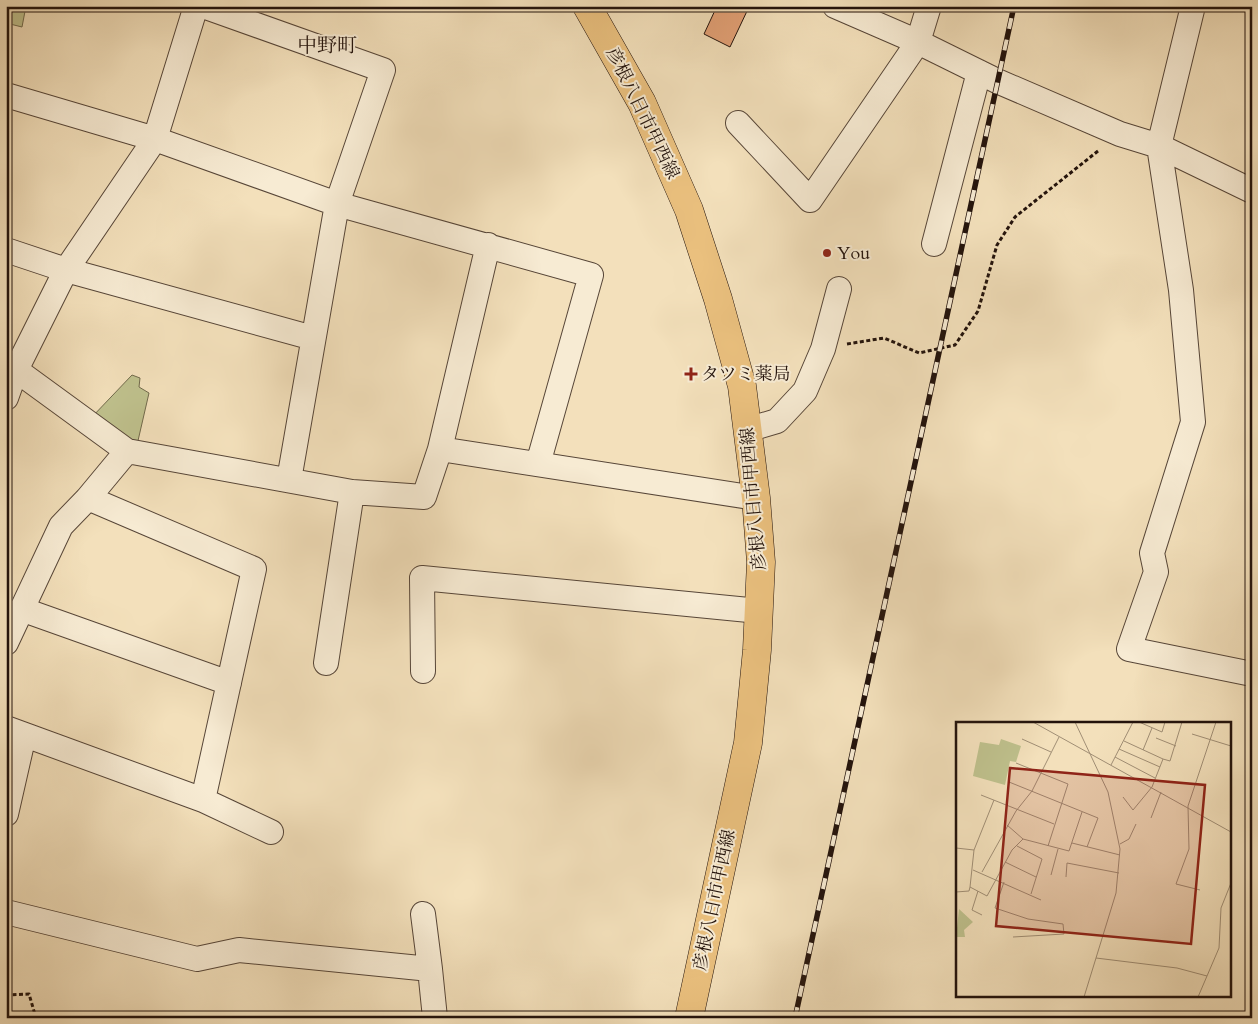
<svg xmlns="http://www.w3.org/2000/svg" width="1258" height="1024" font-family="Cardo,'Noto Serif JP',serif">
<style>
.green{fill:#bfc18d;stroke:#716a4c}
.building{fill:#e3a176;stroke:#23130c}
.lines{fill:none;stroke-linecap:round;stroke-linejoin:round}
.street-casing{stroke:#574638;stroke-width:26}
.primary-casing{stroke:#23130c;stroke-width:29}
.path{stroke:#23130c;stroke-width:3;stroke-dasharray:4 2.5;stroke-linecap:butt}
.street{stroke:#f7ebd3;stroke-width:24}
.primary{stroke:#eac07e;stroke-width:28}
.rail-casing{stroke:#23130c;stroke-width:5.5}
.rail{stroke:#f7ebd3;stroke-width:4;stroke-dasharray:11;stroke-linecap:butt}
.poi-dot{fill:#8f2418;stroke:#f7ebd3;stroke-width:2}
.labels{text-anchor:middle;stroke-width:4;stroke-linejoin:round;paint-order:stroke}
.street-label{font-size:18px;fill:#23130c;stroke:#f7ebd3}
.poi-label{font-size:18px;fill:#23130c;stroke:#f7ebd3;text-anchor:start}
.quarter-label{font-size:20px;fill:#23130c;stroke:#f7ebd3}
.inset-road{fill:none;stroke:#a08e75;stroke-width:1}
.view{fill:#8f2418;fill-opacity:0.15;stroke:#8f2418;stroke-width:2.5}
.inset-edge{fill:none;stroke:#23130c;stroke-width:2.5}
</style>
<rect width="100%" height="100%" fill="#f3e0bb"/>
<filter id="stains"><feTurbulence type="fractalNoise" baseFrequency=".004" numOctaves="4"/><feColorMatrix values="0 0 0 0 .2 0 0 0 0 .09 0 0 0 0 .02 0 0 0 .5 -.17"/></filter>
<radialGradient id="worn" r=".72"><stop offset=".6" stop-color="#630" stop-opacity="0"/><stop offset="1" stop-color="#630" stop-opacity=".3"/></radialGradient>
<path class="green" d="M6,6H26L22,27L6,23Z
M132,375L140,378L139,387L149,393L137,445L91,418Z"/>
<path class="building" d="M717,6H742L748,9L730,47L704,34Z"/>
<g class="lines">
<g class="street-casing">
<path id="street" d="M203,6L383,70L337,204L289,480
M835,6L918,42L997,81L1120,134L1159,146L1252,191
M1193,6L1159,146L1181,290L1193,422L1152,553L1156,572L1129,649L1252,674
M6,95L155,139L337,204L591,275L538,464
M738,123L810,200L918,42L929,6
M934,244L979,72
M6,250L66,270L313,338
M16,370L127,451L352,492L424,497L440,449L488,245
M6,398L16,370L66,270L155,139L196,6
M747,430L777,421L805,391L823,349L839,289
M440,449L756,498
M88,498L254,569L203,800
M21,609L229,683
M6,643L61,526L88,498L127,451
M326,663L352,492
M423,671L422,578L759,611
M6,728L203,800L271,832
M6,814L24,735
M6,912L197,959L239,950L430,969L435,1018
M423,914L430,969"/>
</g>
<g class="primary-casing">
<path id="primary" d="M587,6L642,103L689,210L718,299L742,386L756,498L761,562L757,650L748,743L689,1018"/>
</g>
<path class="path" d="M847,344L884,338L919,353L955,345L978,311L997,245L1015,217L1098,151
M6,995L29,994L36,1018"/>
<use href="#street" class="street"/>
<use href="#primary" class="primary"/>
<g class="rail-casing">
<path id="rail" d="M795,1018L1014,6"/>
</g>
<use href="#rail" class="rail"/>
</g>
<g class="poi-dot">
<circle cx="827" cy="253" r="5"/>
<path d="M688.5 366.5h5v5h5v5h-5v5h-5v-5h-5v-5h5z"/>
</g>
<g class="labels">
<g class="street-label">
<text transform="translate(643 113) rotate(64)" y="6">彦根八日市甲西線</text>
<text transform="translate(753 499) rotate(-95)" y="6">彦根八日市甲西線</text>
<text transform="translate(714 900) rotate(-78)" y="6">彦根八日市甲西線</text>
</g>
<g class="poi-label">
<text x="837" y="259">You</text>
<text x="701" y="380">タツミ薬局</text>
</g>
<g class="quarter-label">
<text x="327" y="52">中野町</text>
</g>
</g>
<g transform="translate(956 722)">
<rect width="275" height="275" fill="#f3e0bb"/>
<path d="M45,17L65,24L60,40L54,39L49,63L17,54L24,20L43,23ZM3,187L17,200L8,208L9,215H0Z" fill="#bfc18d"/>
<path class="inset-road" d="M77,0L275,110M119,0L152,70L164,127L160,171L128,275M183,0L206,10L209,0M236,12L275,24M200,16L220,24M66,17L95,30M163,27L204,45M187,28L196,6M159,35L199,56M207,37L214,39L226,0M60,41L112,62L92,124M155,43L177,0M53,60L142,96L131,125M25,73L98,102M167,75L177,88L196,65L207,37L168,19M195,96L205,70M51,103L67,117L113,129L126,90M116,121L164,133M164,122L173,117L180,102M61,124L86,137L75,172M0,126L18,128M49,140L80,155M17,148L85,178M26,150L60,89L76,69L103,15M95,153L102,127M110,155L111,141L163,151M48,160L39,186L72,197L107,202L108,212L57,215M14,165L31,174L56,128L67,117M244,168L220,162L233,127L232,84L260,0M22,169L16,188L26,193M0,170L13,169L14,165L18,128L38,78M140,236L221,246L251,254M242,275L263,226L265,186L275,161"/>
<path class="view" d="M54,46L249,63L235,222L40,204Z"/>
<rect width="275" height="275" class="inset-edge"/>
</g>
<rect width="1258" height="1024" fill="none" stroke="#f3e0bb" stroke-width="25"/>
<rect x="8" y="8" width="1243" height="1009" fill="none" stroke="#23130c" stroke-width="2.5"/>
<rect x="12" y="12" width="1233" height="999" fill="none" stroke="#23130c"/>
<rect width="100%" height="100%" filter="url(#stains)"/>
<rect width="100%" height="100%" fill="url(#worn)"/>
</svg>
